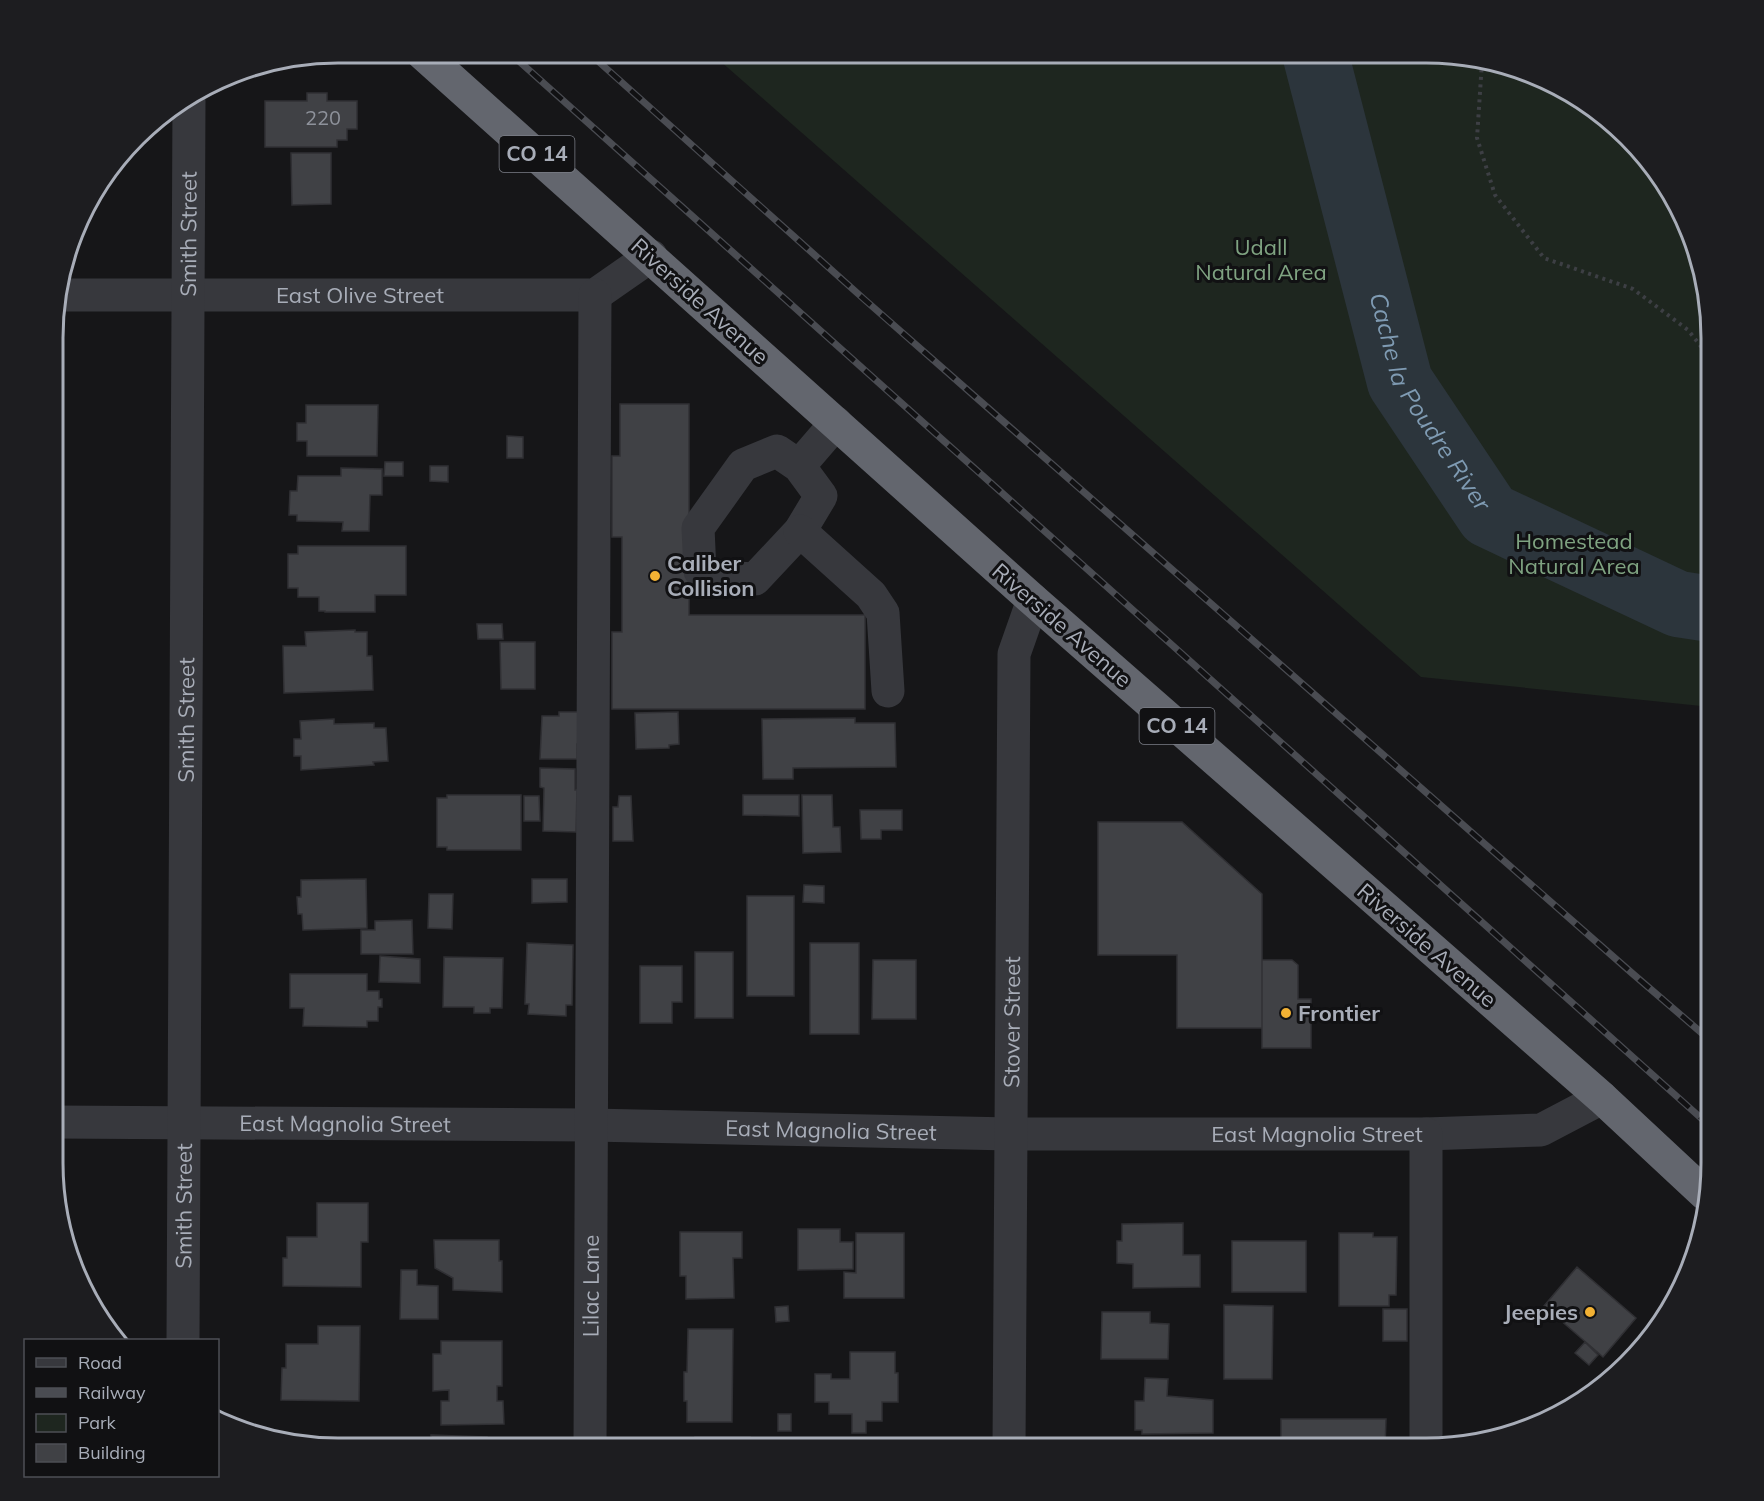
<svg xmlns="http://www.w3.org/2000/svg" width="1764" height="1501" font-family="Mulish,sans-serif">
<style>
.green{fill:#1e261f}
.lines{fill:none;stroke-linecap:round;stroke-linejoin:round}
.river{stroke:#2c353c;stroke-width:66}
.building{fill:#404145;stroke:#303034;stroke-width:1.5}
.path{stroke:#3d3f44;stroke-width:4;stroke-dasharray:3 4.5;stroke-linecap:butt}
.minor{stroke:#37383d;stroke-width:33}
.highway{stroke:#63666e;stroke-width:33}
.rail-casing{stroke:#4a4c52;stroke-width:7}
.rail{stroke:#111113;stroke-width:4.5;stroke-dasharray:14;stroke-linecap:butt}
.poi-dot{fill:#f2b134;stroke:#111113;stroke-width:2}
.labels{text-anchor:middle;stroke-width:6;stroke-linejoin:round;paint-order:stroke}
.number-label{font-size:20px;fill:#8e929b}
.shield{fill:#111113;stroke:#7b7e86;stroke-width:1.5}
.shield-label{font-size:21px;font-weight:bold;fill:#a8adb8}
.street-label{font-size:22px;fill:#a8adb8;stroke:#111113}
.park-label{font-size:22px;fill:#7fa381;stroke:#111113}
.poi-label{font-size:22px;font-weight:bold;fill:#a8adb8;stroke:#111113;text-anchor:start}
.water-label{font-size:24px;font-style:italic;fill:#7f9bb3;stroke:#111113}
.rim{fill:none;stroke:#a8adb8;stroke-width:3}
</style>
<rect width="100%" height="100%" fill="#161618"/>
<path class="green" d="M711,53H1444L1536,74L1628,136L1690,228L1711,319V707L1421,677Z"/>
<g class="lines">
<path class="river" id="s1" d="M1315,53L1400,382L1489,515L1678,604L1711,609"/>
</g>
<path class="building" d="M307,93H327V101H357V129H347V140H337V147H265V101H307Z
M291,153H331V204L292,205Z
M620,404H689V615H865V709H612V632H622V537H612V456H620Z
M55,405H62V439H55Z
M306,405H378L377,456H307V441H297V423H306Z
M507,436L523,437V458H507Z
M385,462H403V476H384Z
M430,466H448V482L430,481Z
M341,468L382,469V495H370L369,531H342L343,522L297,521V515H289L290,491H297L298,476H341Z
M55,491H57L56,516H55Z
M298,546H406V595H375V612H325V611H319V597H298V588H288V554H298Z
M54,569H56L55,607H54Z
M477,624H502L503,639H478Z
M355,630V632H367V656H372L373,690L284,693L283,646H306L305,632Z
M500,642H535V689H501Z
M559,712H579V744H577V759H540L542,716H559Z
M678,712L679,744L669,745V748L636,749L635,713Z
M54,713H58L59,753L54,754Z
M855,718V723H895L896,767L793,768V779H763L762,719Z
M334,719V724L374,723V728H386L388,761L373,762L374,765L301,770V756H294V739H301L300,721Z
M54,756L58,759L55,779H54Z
M540,768L575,769V790H577L576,832L543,831L544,788L540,787Z
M447,795H521V850H447V847H437V798H447Z
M743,795H799V816L743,815Z
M802,795H832L833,827H840L841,852L803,853Z
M524,796H539L540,821H524Z
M619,796H631L633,841H613V807H618Z
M54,799L55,821H60V847H54V870Z
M860,810H902V830H881V839H861Z
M1098,822H1182L1262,894V1028H1177V955H1098Z
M54,875H55V925H54Z
M366,879L367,928L303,930L302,914H298L297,897H301V880Z
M532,879H567V902L532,903Z
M804,885L824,886V903L803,902Z
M429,894H453L452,929L428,928Z
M747,896H794V996H747Z
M412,920L413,954H361V930H375V921Z
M527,943L573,945L572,1005H566V1016L528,1014L529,1004H525Z
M810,943H859V1034H810Z
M695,952H733V1018H695Z
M380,956L420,959V983L379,982Z
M444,957L503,958L502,1008H490V1013H474V1007H443Z
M873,960H916V1019H872Z
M1262,960H1292L1298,965V999H1311V1048H1262Z
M640,966H682V1002H672V1023H640Z
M54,970V988H63L62,1021H53Z
M290,974H367V991H379V999H382V1007H378V1021H367V1027L303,1026L304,1008H290Z
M317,1203H368V1242H361V1287L283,1286V1258H287V1237H317Z
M1183,1223V1255H1200V1287L1133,1288V1264L1117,1263V1241H1122V1224Z
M798,1229H840V1242H853V1269L798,1270Z
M680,1232H742V1258H733L734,1298L686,1299V1276H680Z
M856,1233H904V1298H844V1272L856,1273Z
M1339,1233H1373V1237H1397L1396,1295H1389V1306H1339Z
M434,1240H499V1261H502V1292L453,1290V1278L435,1268Z
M1232,1241H1306V1292H1232Z
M1577,1267L1636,1318L1603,1357L1544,1306Z
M401,1270H417V1285L438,1286V1319H400Z
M1224,1305L1273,1306L1272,1379H1224Z
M788,1306L789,1321L776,1322L775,1307Z
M1383,1309H1407V1341H1383Z
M1102,1312H1150V1323L1169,1324L1168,1359H1101Z
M318,1326H360L359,1401L281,1400L282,1368H286V1344H318Z
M688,1329H733L732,1422H687V1401H684V1372H687Z
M441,1341H502V1386H497V1401H503L504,1424L441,1425V1401H449V1390L433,1391V1354H441Z
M1585,1342L1598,1355L1589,1365L1575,1353Z
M850,1352H895V1373H898V1402H882V1421H866V1433H852V1414H829V1402H815V1374H831V1379H850Z
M1145,1378L1168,1379L1167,1396L1213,1400V1433L1142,1434V1430H1135V1401H1144Z
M778,1414H791V1431H778Z
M1281,1419H1386L1385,1448H1281Z
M431,1435L487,1437V1448H431Z
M695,1437H750V1448H695Z"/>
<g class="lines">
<path class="path" d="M1482,62L1477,138L1495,195L1544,258L1633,289L1688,330L1711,359"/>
<g class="minor">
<path id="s2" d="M57,295H595L651,256"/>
<path d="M799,466L821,496L800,531L755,579L717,577L700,571L698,528L743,465L777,451L799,466L836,423"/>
<path d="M800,531L871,595L883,613L888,691"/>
<path id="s3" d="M53,1122L592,1125L1011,1134H1426L1541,1130L1602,1098"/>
<path d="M1426,1134V1448"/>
<path id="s4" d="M183,1340L189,101"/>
<path id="s5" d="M590,1448L595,295"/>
<path id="s6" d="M1009,1448L1014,654L1033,600"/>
</g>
<path class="highway" d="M422,53L1033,600L1602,1098L1705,1194"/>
<g class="rail-casing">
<path id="rail" d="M510,53L1711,1127
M589,53L865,300L1633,974L1711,1041"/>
</g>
<use href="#rail" class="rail"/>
</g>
<g class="poi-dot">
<circle cx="655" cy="576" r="6"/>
<circle cx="1286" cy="1013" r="6"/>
<circle cx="1590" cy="1312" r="6"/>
</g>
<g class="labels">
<g class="number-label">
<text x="323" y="125">220</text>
</g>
<g class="shield">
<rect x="499.5" y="136" width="75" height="36" rx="4.5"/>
<rect x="1139.5" y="708" width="75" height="36" rx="4.5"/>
</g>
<g class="shield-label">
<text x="537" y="161">CO 14</text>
<text x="1177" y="733">CO 14</text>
</g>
<g class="street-label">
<text dy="8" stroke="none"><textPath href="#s4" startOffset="1106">Smith Street</textPath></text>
<text dy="8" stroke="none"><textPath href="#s2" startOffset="303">East Olive Street</textPath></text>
<text transform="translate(700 301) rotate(42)" y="8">Riverside Avenue</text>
<text transform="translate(1062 625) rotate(41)" y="8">Riverside Avenue</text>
<text dy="8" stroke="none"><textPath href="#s4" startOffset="620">Smith Street</textPath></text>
<text transform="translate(1427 945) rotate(41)" y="8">Riverside Avenue</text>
<text dy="8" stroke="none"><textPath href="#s6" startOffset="426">Stover Street</textPath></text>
<text dy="8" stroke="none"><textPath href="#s3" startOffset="292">East Magnolia Street</textPath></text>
<text dy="8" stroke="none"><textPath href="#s3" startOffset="778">East Magnolia Street</textPath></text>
<text dy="8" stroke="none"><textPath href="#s3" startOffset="1264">East Magnolia Street</textPath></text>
<text dy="8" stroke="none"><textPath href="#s4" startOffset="134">Smith Street</textPath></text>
<text dy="8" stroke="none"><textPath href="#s5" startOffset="162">Lilac Lane</textPath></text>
</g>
<g class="park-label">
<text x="1261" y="255">Udall<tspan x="1261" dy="25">Natural Area</tspan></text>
<text x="1574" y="549">Homestead<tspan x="1574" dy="25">Natural Area</tspan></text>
</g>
<g class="poi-label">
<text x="667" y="571">Caliber<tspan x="667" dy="25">Collision</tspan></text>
<text x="1298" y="1021">Frontier</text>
<text x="1578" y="1320" text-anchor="end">Jeepies</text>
</g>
<g class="water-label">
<text dy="8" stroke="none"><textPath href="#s1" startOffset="370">Cache la Poudre River</textPath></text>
</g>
</g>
<path d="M0 0H1764V1501H0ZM338 63H1426A275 275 0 0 1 1701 338V1163A275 275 0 0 1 1426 1438H338A275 275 0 0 1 63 1163V338A275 275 0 0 1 338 63Z" fill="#1d1d20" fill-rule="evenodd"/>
<path class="rim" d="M338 63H1426A275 275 0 0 1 1701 338V1163A275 275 0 0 1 1426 1438H338A275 275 0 0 1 63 1163V338A275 275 0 0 1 338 63Z"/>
<rect x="24" y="1339" width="195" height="138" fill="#111113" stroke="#4d4f55" stroke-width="1.5"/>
<rect x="36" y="1358" width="30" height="9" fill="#37383d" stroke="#4d4f55" stroke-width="1.5"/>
<text x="78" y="1369" font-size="18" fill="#a8adb8">Road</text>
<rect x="36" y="1388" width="30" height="9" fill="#4a4c52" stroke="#4d4f55" stroke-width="1.5"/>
<text x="78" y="1399" font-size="18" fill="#a8adb8">Railway</text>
<rect x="36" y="1414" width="30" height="18" fill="#1e261f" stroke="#4d4f55" stroke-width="1.5"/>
<text x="78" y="1429" font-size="18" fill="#a8adb8">Park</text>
<rect x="36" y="1444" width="30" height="18" fill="#404145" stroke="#4d4f55" stroke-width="1.5"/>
<text x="78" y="1459" font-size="18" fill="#a8adb8">Building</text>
</svg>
